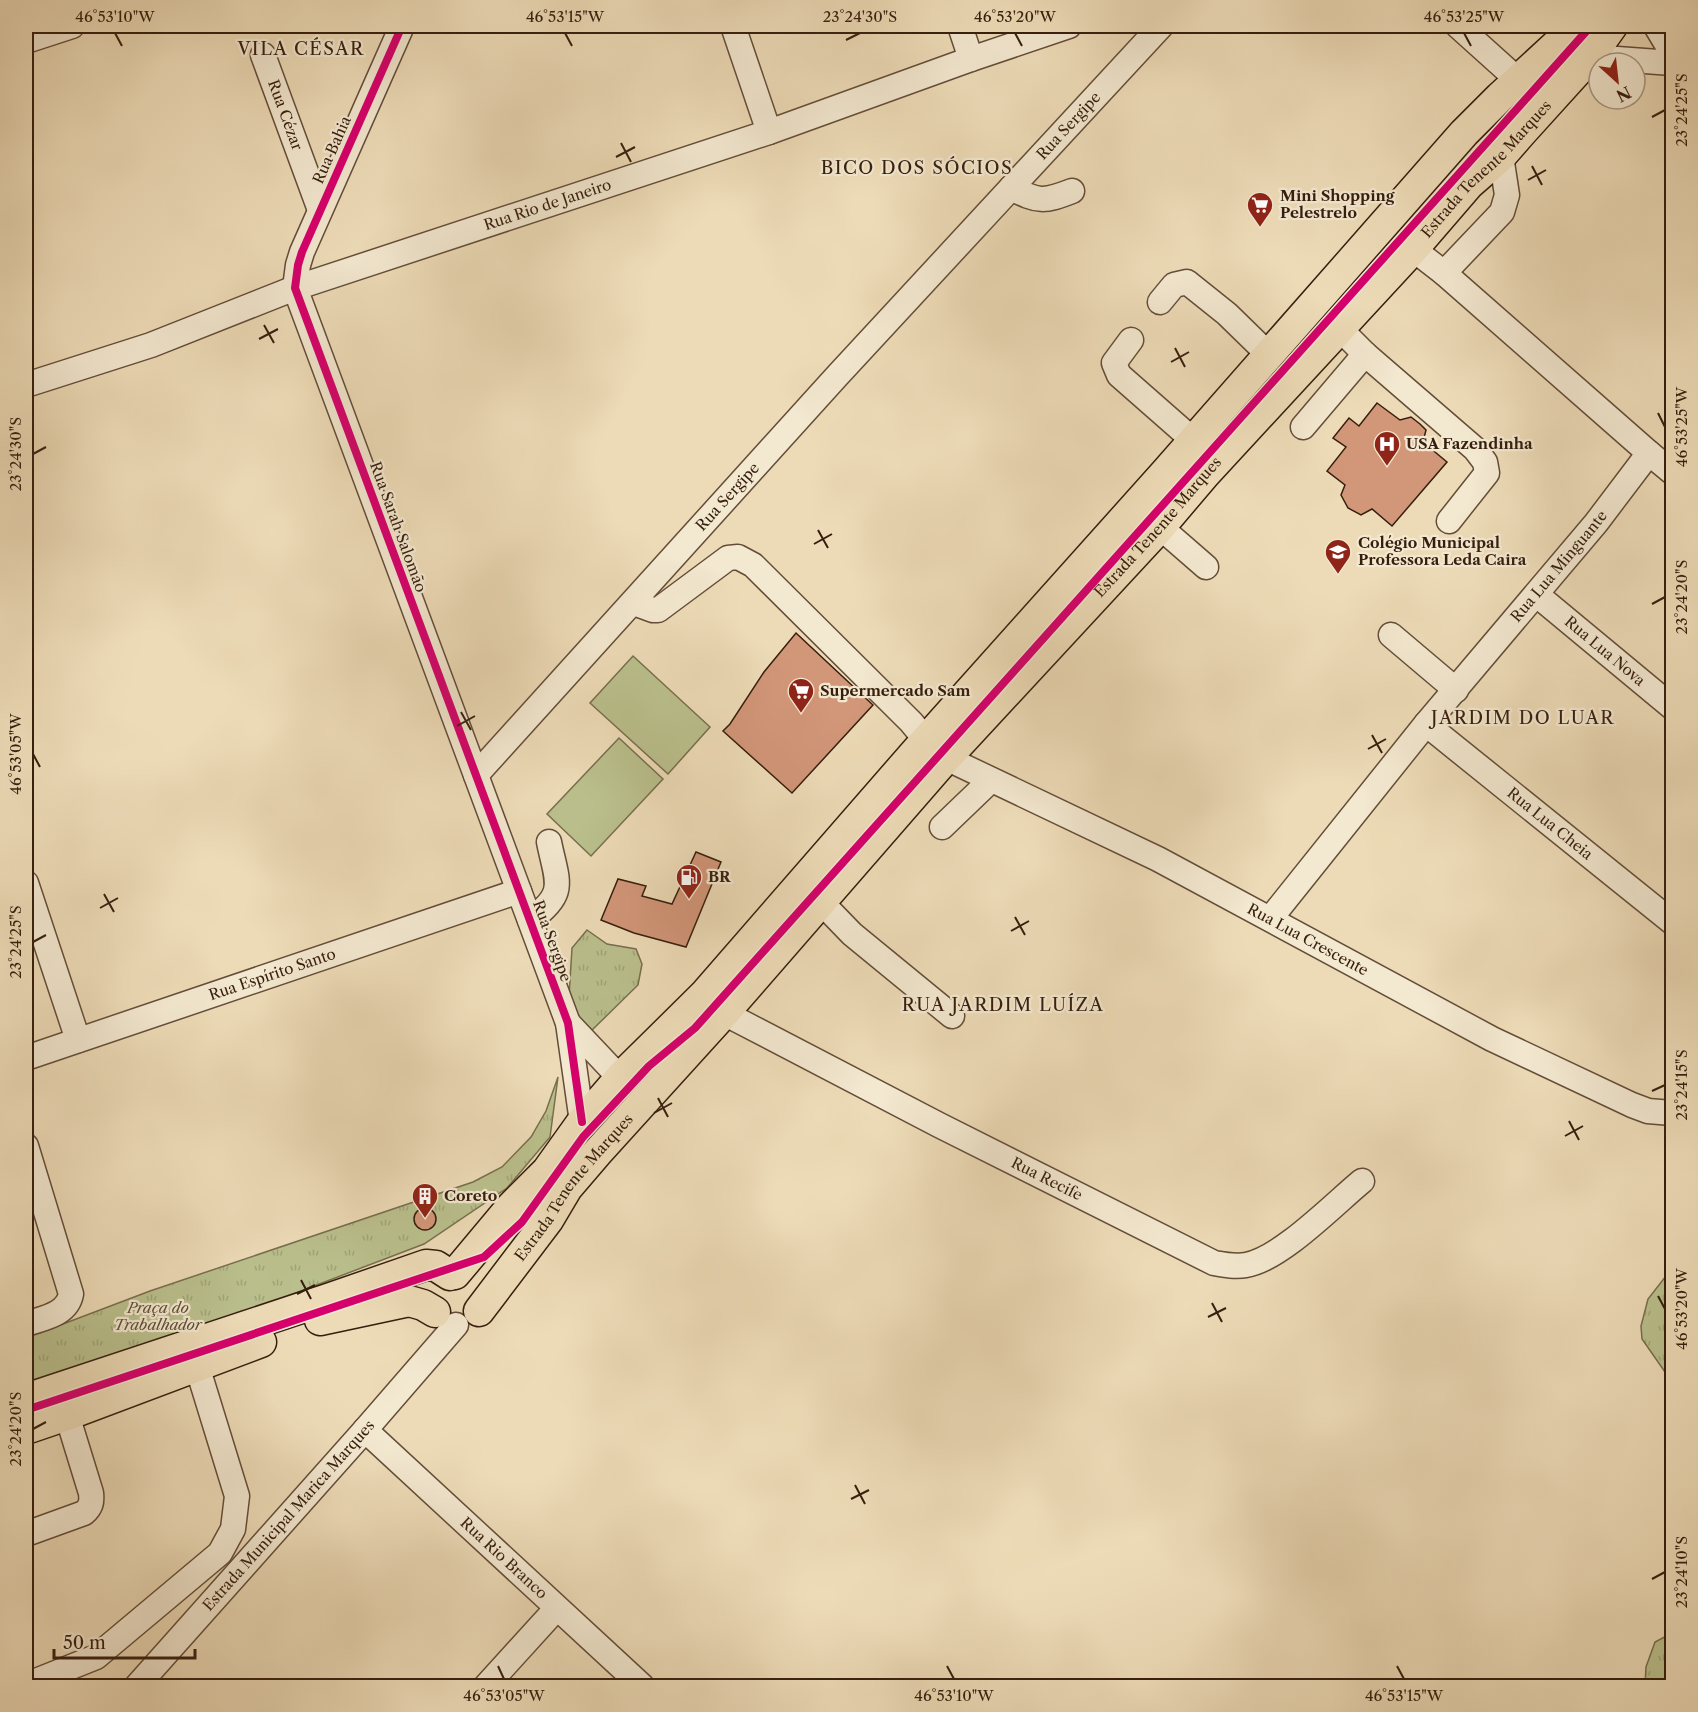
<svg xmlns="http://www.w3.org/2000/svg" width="1698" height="1712" font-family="'Libre Caslon Text',serif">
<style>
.grass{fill:url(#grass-tufts);stroke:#786f4e;stroke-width:1.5}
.pitch{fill:#bac08d;stroke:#786f4e;stroke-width:1.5}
.building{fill:#d29679;stroke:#361e0e;stroke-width:1.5}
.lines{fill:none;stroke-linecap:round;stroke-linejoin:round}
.minor-casing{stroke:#644d38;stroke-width:27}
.major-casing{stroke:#361e0e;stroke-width:33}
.minor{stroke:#f3e8d0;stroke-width:24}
.major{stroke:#eddbb7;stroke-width:30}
.cycleway-casing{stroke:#f3e8d0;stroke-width:11}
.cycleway{stroke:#d6006c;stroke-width:8}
.ticks{fill:none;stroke:#361e0e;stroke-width:2}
.labels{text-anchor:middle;stroke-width:4.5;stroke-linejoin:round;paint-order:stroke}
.street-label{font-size:15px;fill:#361e0e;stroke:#f3e8d0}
.poi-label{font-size:15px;font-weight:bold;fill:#361e0e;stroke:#f3e8d0;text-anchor:start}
.park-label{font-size:15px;font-style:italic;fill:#5e4f34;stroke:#f3e8d0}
.quarter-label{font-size:18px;letter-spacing:1.5px;fill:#361e0e;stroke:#f3e8d0}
.neatline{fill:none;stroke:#361e0e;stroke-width:2}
.ticks-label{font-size:15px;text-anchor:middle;fill:#361e0e}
</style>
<defs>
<pattern id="grass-tufts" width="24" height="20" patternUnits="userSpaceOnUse" patternTransform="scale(1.5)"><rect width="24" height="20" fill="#bac08d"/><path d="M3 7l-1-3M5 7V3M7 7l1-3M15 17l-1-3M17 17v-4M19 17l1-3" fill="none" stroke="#a0a578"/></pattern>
</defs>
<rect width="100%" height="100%" fill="#eddbb7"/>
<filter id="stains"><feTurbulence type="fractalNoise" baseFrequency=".00333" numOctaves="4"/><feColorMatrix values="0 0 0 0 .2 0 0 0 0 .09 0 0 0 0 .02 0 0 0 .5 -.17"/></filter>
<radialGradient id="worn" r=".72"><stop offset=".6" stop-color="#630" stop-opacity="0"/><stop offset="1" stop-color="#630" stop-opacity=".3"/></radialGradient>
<path class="grass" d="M587,930L607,944L636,949L642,964L638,985L590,1032L584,1027L569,996L572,948Z
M558,1077L550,1137L507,1188L424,1244L225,1320L26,1388V1338L150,1291L473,1182L502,1167L531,1137L546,1111Z
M1672,1264V1382L1642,1339L1641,1326L1648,1299L1666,1276V1274Z
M1672,1633V1686H1645L1646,1667L1655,1642Z"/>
<path class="pitch" d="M633,656L710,727L668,774L590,703Z
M619,738L663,779L591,856L547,814Z"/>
<path class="building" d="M1377,403L1400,420L1411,417L1420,424L1426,430L1423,442L1447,462L1392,526L1372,509L1361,515L1348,508L1341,495L1345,485L1327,471L1346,447L1333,438L1349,418L1359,426Z
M796,633L873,705L792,793L723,731L730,724L764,672Z
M696,852L721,862L686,947L634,933L601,920L618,879L646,886L642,896L672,904Z
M414 1219a11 11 0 1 1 22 0a11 11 0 1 1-22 0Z"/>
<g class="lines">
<g class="minor-casing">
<g id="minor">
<path d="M402,26L302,252L298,265L295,288L568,1023L582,1122"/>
<path d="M733,26L769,132"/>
<path d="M960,26L971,59"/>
<path d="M1458,26L1518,80"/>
<path d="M1656,26L1672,53"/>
<path d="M26,41L72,26"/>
<path id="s1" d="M263,55L320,210"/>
<path d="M1590,57L1672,63"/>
<path d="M1011,188C1038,202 1044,202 1072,191"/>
<path d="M1413,249L1444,273L1649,453L1672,472"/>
<path d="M1444,273L1502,212L1507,195L1501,156"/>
<path d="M1160,302L1174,285L1187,282L1227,314L1268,354"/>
<path d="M1340,329L1365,354L1475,449L1485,462L1487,473L1449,521"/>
<path d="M1131,340L1114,363L1119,375L1193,440"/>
<path id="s2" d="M26,385L151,345L295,288L769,132L971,59L1069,26"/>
<path d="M1303,427L1365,354"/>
<path d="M1160,527L1206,567"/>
<path id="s3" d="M1537,595L1672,707"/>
<path d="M634,603L653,610H658L728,558L738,557L753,565L911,722L926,740"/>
<path d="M1391,635L1456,690"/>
<path id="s4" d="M1426,724L1672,922"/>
<path id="s5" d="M946,758L1158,859L1492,1039L1632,1105L1648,1111L1672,1113"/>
<path id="s6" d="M476,775L837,376L1161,26"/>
<path d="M942,827L991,780"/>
<path d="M26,883L78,1040"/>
<path d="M821,902L852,934L952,1016"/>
<path id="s7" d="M1270,919L1426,724L1596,523L1649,453"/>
<path d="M530,920C568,893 557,882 549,842"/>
<path id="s8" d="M724,1013L939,1125L1214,1263C1225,1265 1236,1267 1246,1265C1281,1259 1334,1204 1362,1181"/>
<path d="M568,1023L620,1078"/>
<path id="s9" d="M26,1058L519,891"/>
<path d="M26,1146L71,1294C67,1315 43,1318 26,1324"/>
<path id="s10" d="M365,1430L642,1686"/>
<path d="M26,1534L84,1513C91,1507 92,1502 91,1493L67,1415"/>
<path d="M31,1683L96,1657L220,1553L233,1529L237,1496L197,1366"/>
<path id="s11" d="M137,1686L365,1430L456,1325"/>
<path d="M486,1686L556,1609"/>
</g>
</g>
<g class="major-casing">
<g id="major">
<path d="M455,1274L511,1207L547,1171L582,1122L620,1078L704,995L926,740L1165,473L1464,133L1500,97L1566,36L1574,26"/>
<path id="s12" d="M479,1311L548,1220L567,1188L597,1153L724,1013L946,758L1160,527L1205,474L1413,249L1469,184L1501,156L1522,132L1590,57L1612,26"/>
<path d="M320,1320L409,1301L423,1305L435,1312"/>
<path d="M26,1399L328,1299L426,1265L436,1266L450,1275"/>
<path d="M26,1429L67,1415L261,1342"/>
</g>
</g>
<use href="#minor" class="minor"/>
<use href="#major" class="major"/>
<g class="cycleway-casing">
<path id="cycleway" d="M402,26L302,252L298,265L295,288L568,1023L582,1122
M26,1410L484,1257L522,1222L583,1137L649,1066L695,1028L1591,26"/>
</g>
<use href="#cycleway" class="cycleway"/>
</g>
<path class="ticks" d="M115,33L122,46M565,33L572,46M1015,33L1022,46M1464,33L1471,46M846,40L860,33M1652,117L1665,110M621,143L631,162M616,157L635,147M1532,166L1542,185M1528,180L1546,170M264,325L274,343M259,339L278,329M1175,348L1185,367M1171,362L1189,352M1658,413L1665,427M33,454L46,447M818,530L828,548M814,544L832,534M1652,604L1665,597M461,712L471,730M457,726L475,716M1372,735L1382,753M1368,749L1386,739M33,754L40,767M104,894L114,912M100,908L118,898M1015,917L1025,935M1011,931L1029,921M33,942L46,935M1652,1091L1665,1085M658,1098L668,1117M654,1113L672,1103M1569,1121L1579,1140M1565,1136L1583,1126M301,1280L311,1299M297,1294L315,1285M1658,1296L1665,1309M1212,1303L1222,1322M1208,1317L1226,1308M33,1429L46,1422M855,1485L865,1504M851,1499L869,1490M1652,1579L1665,1572M498,1666L504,1679M947,1666L954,1679M1397,1666L1404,1679"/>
<defs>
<g id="supermarket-pin" transform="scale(1.35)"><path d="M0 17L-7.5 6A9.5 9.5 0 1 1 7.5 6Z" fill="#8f2418" stroke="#f3e8d0"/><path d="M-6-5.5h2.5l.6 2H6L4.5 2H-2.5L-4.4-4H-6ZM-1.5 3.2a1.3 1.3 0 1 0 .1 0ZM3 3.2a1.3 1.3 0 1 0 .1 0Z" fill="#fff"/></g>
<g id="hospital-pin" transform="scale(1.35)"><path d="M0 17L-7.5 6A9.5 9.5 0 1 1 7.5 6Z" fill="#8f2418" stroke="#f3e8d0"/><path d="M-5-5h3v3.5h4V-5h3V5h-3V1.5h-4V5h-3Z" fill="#fff"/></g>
<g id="school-pin" transform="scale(1.35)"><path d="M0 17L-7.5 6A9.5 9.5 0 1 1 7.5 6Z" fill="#8f2418" stroke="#f3e8d0"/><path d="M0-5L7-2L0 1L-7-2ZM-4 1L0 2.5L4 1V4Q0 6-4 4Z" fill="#fff"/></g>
<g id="fuel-pin" transform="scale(1.35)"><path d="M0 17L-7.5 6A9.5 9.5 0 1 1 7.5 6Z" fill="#8f2418" stroke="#f3e8d0"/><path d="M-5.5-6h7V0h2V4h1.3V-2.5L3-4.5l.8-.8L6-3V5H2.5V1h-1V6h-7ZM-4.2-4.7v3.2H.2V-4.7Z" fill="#fff"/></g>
<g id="building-pin" transform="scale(1.35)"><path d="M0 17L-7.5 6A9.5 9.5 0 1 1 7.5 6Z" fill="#8f2418" stroke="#f3e8d0"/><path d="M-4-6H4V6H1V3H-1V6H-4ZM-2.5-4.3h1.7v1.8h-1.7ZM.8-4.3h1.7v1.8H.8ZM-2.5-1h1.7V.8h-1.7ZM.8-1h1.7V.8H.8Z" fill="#fff"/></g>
</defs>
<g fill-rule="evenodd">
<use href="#supermarket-pin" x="1260" y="205"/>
<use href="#hospital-pin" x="1387" y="444"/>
<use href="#school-pin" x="1338" y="552"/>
<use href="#supermarket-pin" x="801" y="691"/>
<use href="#fuel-pin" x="689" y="877"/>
<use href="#building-pin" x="425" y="1196"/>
</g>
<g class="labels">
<g class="street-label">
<text dy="5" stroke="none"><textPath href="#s1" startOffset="64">Rua Cézar</textPath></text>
<text dy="5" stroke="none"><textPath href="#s6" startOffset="879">Rua Sergipe</textPath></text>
<text transform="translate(332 150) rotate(-66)" y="5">Rua Bahia</text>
<text dy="5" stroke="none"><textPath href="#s12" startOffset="1524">Estrada Tenente Marques</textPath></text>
<text dy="5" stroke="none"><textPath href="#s2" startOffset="552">Rua Rio de Janeiro</textPath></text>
<text dy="5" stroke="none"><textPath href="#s6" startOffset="375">Rua Sergipe</textPath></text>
<text transform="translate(398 527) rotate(70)" y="5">Rua Sarah Salomão</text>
<text dy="5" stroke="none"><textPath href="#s12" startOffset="1038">Estrada Tenente Marques</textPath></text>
<text dy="5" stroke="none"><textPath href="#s7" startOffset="456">Rua Lua Minguante</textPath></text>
<text dy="5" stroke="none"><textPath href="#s3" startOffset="88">Rua Lua Nova</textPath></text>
<text dy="5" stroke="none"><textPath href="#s4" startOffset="159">Rua Lua Cheia</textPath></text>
<text dy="5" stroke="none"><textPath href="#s5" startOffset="405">Rua Lua Crescente</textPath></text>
<text transform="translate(552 941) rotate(70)" y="5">Rua Sergipe</text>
<text dy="5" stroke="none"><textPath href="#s9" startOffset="260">Rua Espírito Santo</textPath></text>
<text dy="5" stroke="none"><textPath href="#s8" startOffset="363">Rua Recife</textPath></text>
<text dy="5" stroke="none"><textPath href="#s12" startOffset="156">Estrada Tenente Marques</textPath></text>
<text dy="5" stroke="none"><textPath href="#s11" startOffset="228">Estrada Municipal Marica Marques</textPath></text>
<text dy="5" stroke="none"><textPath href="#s10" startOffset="189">Rua Rio Branco</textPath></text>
</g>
<g class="poi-label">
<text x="1280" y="201">Mini Shopping<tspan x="1280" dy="17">Pelestrelo</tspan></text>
<text x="1406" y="449">USA Fazendinha</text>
<text x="1358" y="548">Colégio Municipal<tspan x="1358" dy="17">Professora Leda Caira</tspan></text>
<text x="820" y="696">Supermercado Sam</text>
<text x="708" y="882">BR</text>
<text x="444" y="1201">Coreto</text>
</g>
<g class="park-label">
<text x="158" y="1313">Praça do<tspan x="158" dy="17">Trabalhador</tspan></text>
</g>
<g class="quarter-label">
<text x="301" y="55">VILA CÉSAR</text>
<text x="917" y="174">BICO DOS SÓCIOS</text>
<text x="1523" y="724">JARDIM DO LUAR</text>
<text x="1003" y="1011">RUA JARDIM LUÍZA</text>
</g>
</g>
<rect width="1698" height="1712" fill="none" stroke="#eddbb7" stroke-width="66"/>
<g transform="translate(1617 81) rotate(153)"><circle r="28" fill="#f3e8d0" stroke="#a79782" stroke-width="1.5"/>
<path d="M0-4.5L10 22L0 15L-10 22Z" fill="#8f2418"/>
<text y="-9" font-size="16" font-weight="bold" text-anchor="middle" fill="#361e0e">N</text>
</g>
<path d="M54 1649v9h141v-9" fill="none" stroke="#361e0e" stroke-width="3"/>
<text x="63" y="1649" font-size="18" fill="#361e0e" stroke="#f3e8d0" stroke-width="4.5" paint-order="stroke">50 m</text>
<rect x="33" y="33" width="1632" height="1646" class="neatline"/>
<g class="ticks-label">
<text x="115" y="22">46°53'10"W</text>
<text x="565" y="22">46°53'15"W</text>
<text x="860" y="22">23°24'30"S</text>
<text x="1015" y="22">46°53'20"W</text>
<text x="1464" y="22">46°53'25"W</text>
<text transform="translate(1682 110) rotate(-90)" y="5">23°24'25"S</text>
<text transform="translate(1682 427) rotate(-90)" y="5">46°53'25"W</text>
<text transform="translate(16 454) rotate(-90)" y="5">23°24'30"S</text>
<text transform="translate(1682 597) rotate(-90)" y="5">23°24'20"S</text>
<text transform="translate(16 754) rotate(-90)" y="5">46°53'05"W</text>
<text transform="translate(16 942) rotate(-90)" y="5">23°24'25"S</text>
<text transform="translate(1682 1085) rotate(-90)" y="5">23°24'15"S</text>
<text transform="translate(1682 1309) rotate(-90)" y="5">46°53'20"W</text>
<text transform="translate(16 1429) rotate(-90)" y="5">23°24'20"S</text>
<text transform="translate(1682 1572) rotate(-90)" y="5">23°24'10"S</text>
<text x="504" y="1701">46°53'05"W</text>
<text x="954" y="1701">46°53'10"W</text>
<text x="1404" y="1701">46°53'15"W</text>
</g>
<rect width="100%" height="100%" filter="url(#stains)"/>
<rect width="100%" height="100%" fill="url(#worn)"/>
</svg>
